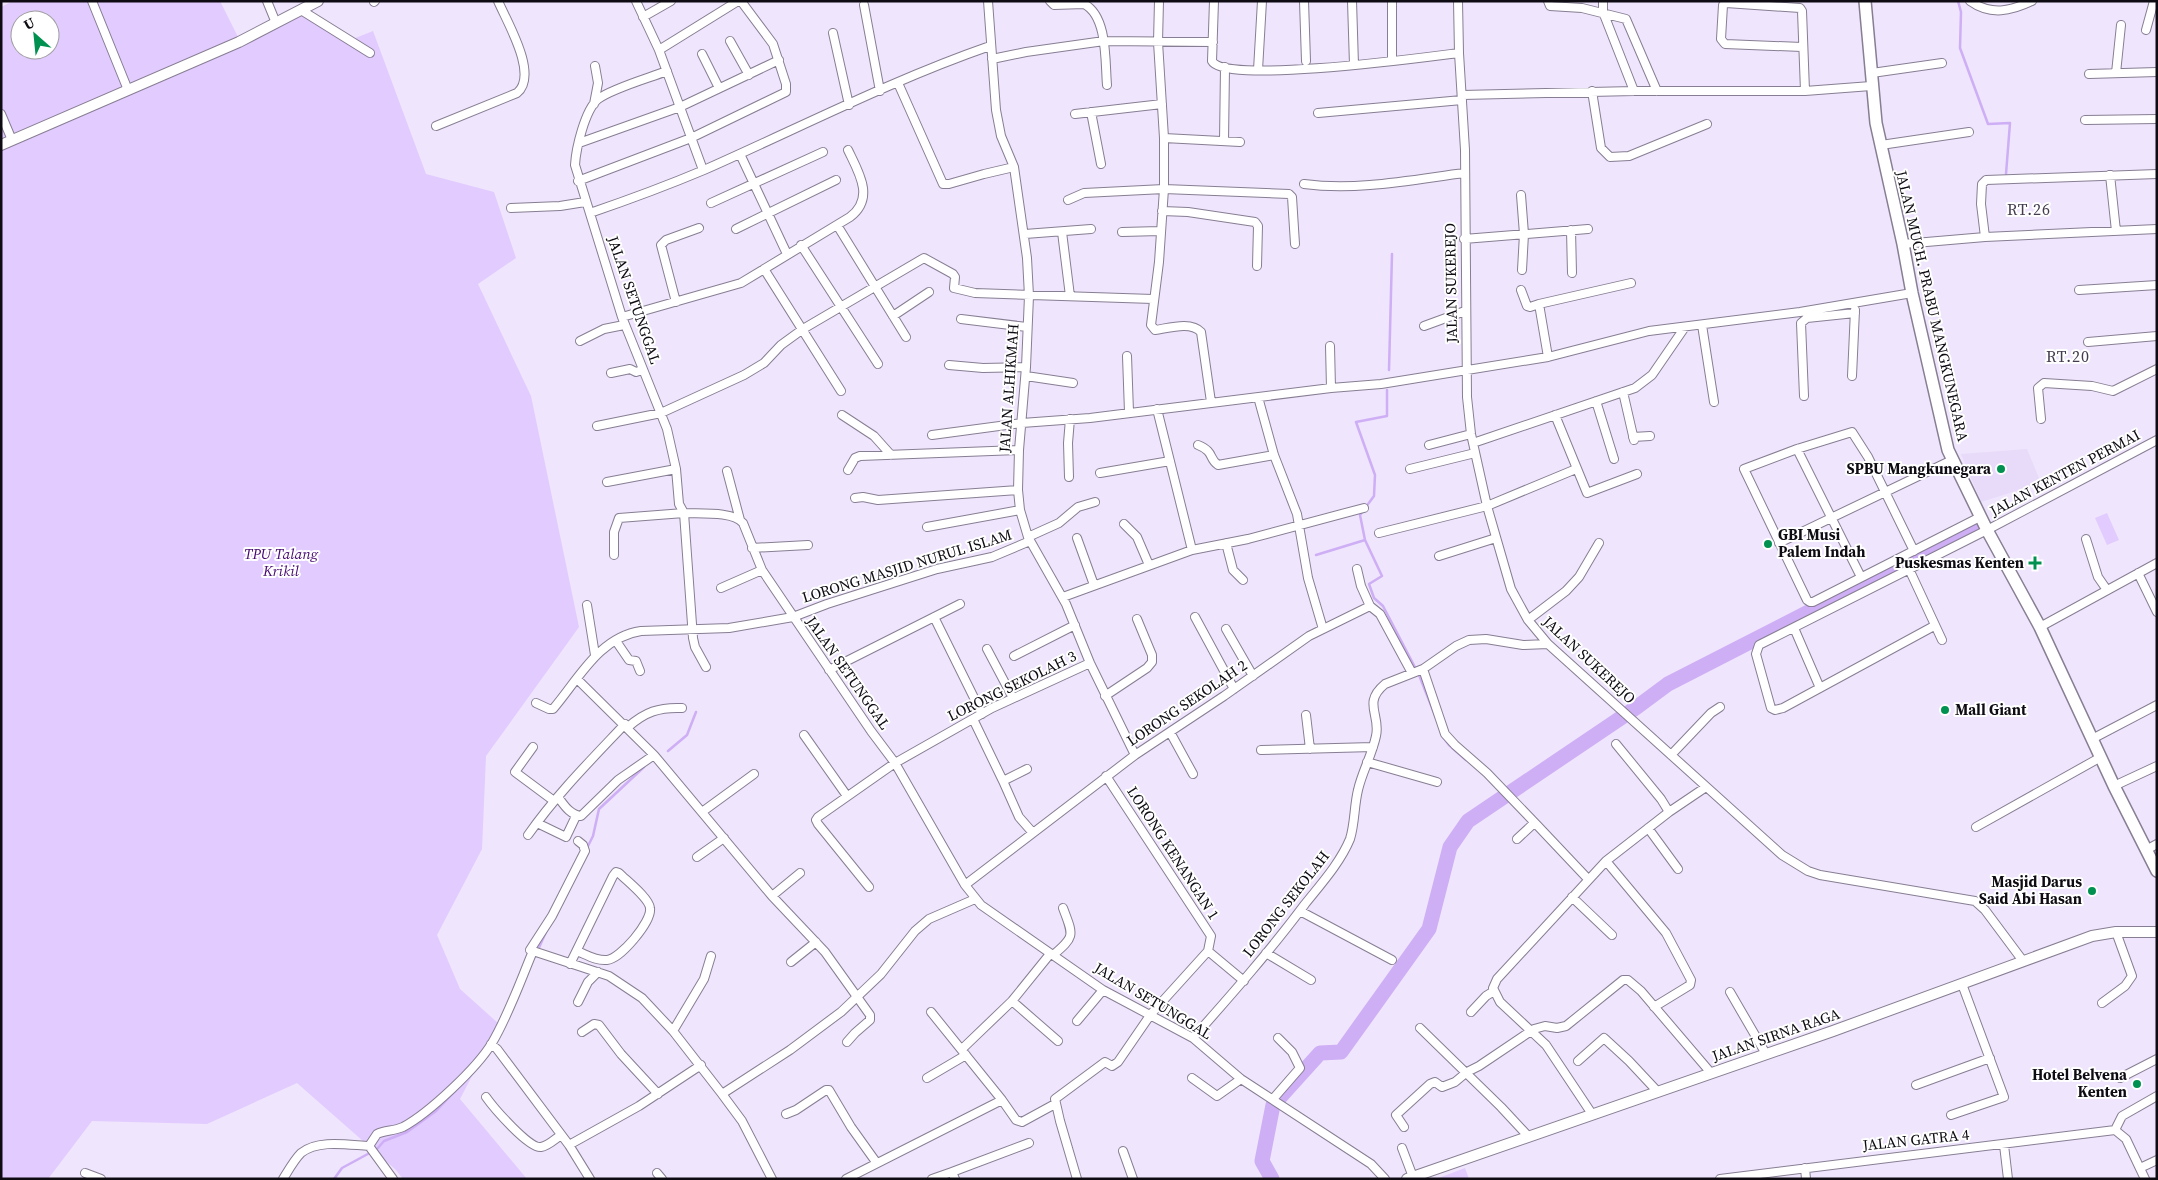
<svg xmlns="http://www.w3.org/2000/svg" width="2158" height="1180" font-family="'Source Serif 4',serif">
<style>
.built{fill:#e8dbfa}
.green{fill:#e2cbff;fill-rule:evenodd}
.lines{fill:none;stroke-linecap:round;stroke-linejoin:round}
.stream{stroke:#ceaef5;stroke-width:2.5}
.river{stroke:#ceaef5;stroke-width:15}
.minor-casing{stroke:#877e93;stroke-width:10}
.tertiary-casing{stroke:#877e93;stroke-width:12}
.secondary-casing{stroke:#877e93;stroke-width:14}
.minor{stroke:#fff;stroke-width:8}
.tertiary{stroke:#fff;stroke-width:10}
.secondary{stroke:#fff;stroke-width:11}
.poi-dot{fill:#009151;stroke:#fff;stroke-width:2}
.labels{text-anchor:middle;stroke-width:4;stroke-linejoin:round;paint-order:stroke}
.street-label{font-size:15px;fill:#0e0b12;stroke:#fff}
.poi-label{font-size:15px;font-weight:bold;fill:#0e0b12;stroke:#fff;text-anchor:end}
.park-label{font-size:15px;font-style:italic;fill:#470972;stroke:#fff}
.neighbourhood-label{font-size:16px;letter-spacing:1px;fill:#443c4e;stroke:#fff}
</style>
<rect width="100%" height="100%" fill="#efe5fc"/>
<path class="built" d="M2027,449L2041,483L1981,502L1961,454Z"/>
<path class="green" d="M13,1H220L239,39L301,15L348,41L373,31L426,174L494,192L516,258L478,284L531,396L579,627L486,756L482,849L437,935L460,989L499,1024L460,1099L527,1179H403L396,1170L297,1083L207,1124L92,1121L48,1179H1V7ZM20,20H50V50H20Z
M2107,513L2119,540L2107,545L2095,518Z
M1465,1168L1469,1179H1436Z"/>
<g class="lines">
<path class="stream" d="M1958,1L1961,12L1960,48L1988,124L2010,123L2006,174
M1389,370L1392,254
M1387,390V416L1356,422L1375,475L1374,496L1360,515L1365,540L1382,576L1369,584L1374,598L1383,606L1419,675L1436,718
M1316,555L1365,540
M1443,737L1449,745L1466,760
M668,751L687,735L696,712
M587,848L593,836L599,809L644,767
M537,952L546,932
M334,1179L342,1168L377,1149L384,1141L407,1132L436,1111L455,1091"/>
<path class="river" d="M1272,1179L1262,1161L1273,1105L1320,1053L1341,1052L1429,929L1450,847L1468,821L1637,707L1668,684L1982,523"/>
<g class="minor-casing">
<path id="minor" d="M92,1L128,90
M267,1L276,23
M636,1L659,50L703,170
M988,1L996,110L1001,136L1014,167L1027,258L1029,296L1026,367L1019,450L1018,490L1020,510L1028,537L1066,604L1090,663L1135,755
M1050,1L1054,5L1084,4C1108,16 1105,63 1107,85
M1159,1L1158,42L1164,138V189L1159,262L1151,325L1155,330C1169,328 1191,321 1201,332L1211,402
M1214,1L1212,61C1224,85 1427,57 1459,53
M1304,1L1306,61
M1352,1L1354,65
M1458,1L1459,53L1465,150L1467,397L1471,434L1487,506L1511,589L1528,620L1548,644L1782,855L1808,871L1820,875L1975,901L1985,910L2023,961
M1548,1L1550,6L1582,8L1626,19L1657,91
M1603,1V12L1634,91
M1970,1C1991,16 2011,11 2032,1
M374,2L375,1
M864,5L880,91
M301,10L370,53
M643,17L671,1
M2146,30L2154,1
M833,33L849,105
M730,41L749,75
M1802,47L1725,44L1721,39L1723,5L1726,3L1800,8L1802,11L1805,91
M659,50L738,1
M702,54L719,88
M992,59L1026,52L1104,41L1213,42
M1392,61V1
M1258,70L1262,1
M667,71C649,78 613,88 598,99C585,110 576,148 575,165L622,317L667,429L676,469L679,504L684,513C699,514 733,511 743,523L762,570L871,731L895,763L965,885L981,905L1103,990L1193,1038L1241,1079L1371,1164L1385,1179
M1872,73L1942,63
M2116,73L2121,25
M2089,74L2157,72
M898,83L943,184H949L984,174L1014,167
M1592,91L1601,148L1610,157L1629,156L1707,124
M1462,95L1634,91H1805L1871,86
M594,104L598,83L595,66
M1091,112L1101,164
M1318,113L1462,100
M1,114L12,140
M1075,114L1162,104
M2085,120L2157,119
M436,126L517,93C539,75 507,22 498,1
M1164,138L1240,142
M1224,141L1225,67
M579,143L680,107L779,60
M1881,145L1969,132
M740,154L787,254
M2110,175L2116,231
M578,181L691,138L786,92V84L773,44L741,1
M1304,184C1357,191 1411,180 1464,173
M1521,195L1524,234L1522,270
M1068,200L1084,193L1164,189L1289,194L1292,197L1295,244
M711,203L823,152
M511,208L560,206L585,202
M1162,211L1188,212L1255,222L1258,226L1257,266
M590,213C628,200 666,186 704,170C799,128 892,80 990,46
M837,225L906,337
M736,229L836,180
M1571,230L1572,273
M1062,232L1070,296
M1122,232L1160,231
M1025,234L1091,229
M1985,237L1981,204L1982,184L1986,180L2157,174
M1464,239L1588,229
M1903,244L1985,237L2157,229
M801,245L878,364
M764,269L841,391
M1521,290L1527,306L1530,307L1539,304L1548,357
M2079,290L2157,285
M676,302L661,245L666,240L699,228
M1539,304L1631,283
M893,316L929,292
M622,317L741,283L850,217C875,198 859,173 848,150
M961,319L1027,327
M1702,325L1714,402
M1424,326L1465,311
M580,341L604,329L624,325
M2088,342L2157,336
M1330,346L1331,388
M1127,356L1129,412
M949,365L983,368L1026,367
M611,373L630,369L636,372L642,370
M1026,376L1073,383
M1852,376L1855,310
M1623,392L1634,440
M1804,396L1801,323L1807,318L1855,313
M1258,397L1274,455L1297,514L1308,578L1323,629
M1596,401L1614,459
M1157,409L1192,550
M842,415L874,436L891,455
M1555,415L1587,493L1637,474
M2041,419L2038,388L2044,383L2092,386L2113,391L2157,369
M597,426L661,413L744,375L764,363L781,345L803,329L924,258L953,274L955,277L954,288L975,293L1153,299
M932,435L1022,423L1090,418L1331,388L1381,384L1548,357L1649,331L1800,312L1912,293
M1633,437L1650,436
M1473,443L1635,388L1652,375L1685,327
M1198,445C1215,452 1208,458 1218,465L1274,455
M1429,445L1471,434
M1797,449L1861,577
M1410,469L1475,453
M848,470L855,458L860,456L1019,450
M727,471L740,520
M1100,473L1170,461
M1069,477L1068,443L1070,419
M607,482L676,469
M855,498L863,497L878,500L1018,490
M1124,524L1137,537L1149,565
M927,527L1020,510
M1379,533L1487,506L1576,469
M1028,537L1059,523L1078,507L1095,502
M1077,538L1094,585
M2086,539L2098,577L2107,590
M1226,543L1233,570L1243,580
M1779,543L1952,460
M752,548L808,545
M1914,551L1868,457L1852,432L1797,449L1744,469L1807,600L1810,602H1813L1980,517
M614,555V532L619,518L684,513L693,638L695,647L706,667
M1439,556L1496,538
M1357,569L1361,586L1370,606
M1909,569L1942,640
M2138,573L2157,612
M721,588L762,570
M1063,597L1192,550L1248,539L1364,508
M587,605L595,655
M934,617L982,714
M1195,617L1234,689
M1528,620L1566,591L1579,577L1599,543
M1934,626L1783,708L1775,710L1771,708L1756,654L1759,645L1987,530L2157,440
M2040,627L2157,563
M1794,628L1820,688
M1226,629L1253,676
M616,641L629,660L636,661L640,671
M987,649L1013,698
M1014,656L1075,625
M1423,669L1445,734L1455,745L1487,773L1536,824
M829,670L960,604
M577,679L654,755L772,896L825,952L870,1015V1020L855,1033L847,1042
M1105,696L1147,668L1152,662V655L1137,619
M536,703L549,709H553C578,680 599,637 641,631L729,628L793,617L827,604L937,569L992,557L1030,541
M1306,715L1310,749
M973,719L1003,781
M628,727C645,712 659,707 682,708
M1170,732L1193,774
M804,735L847,796
M2092,739L2157,705
M1616,744L1661,799L1669,812
M533,747L515,772L554,801
M1261,750L1373,747
M1671,755L1711,713L1720,707
M1367,762L1437,782
M1027,769L1003,781L1019,817L1033,833
M2114,786L2157,766
M558,797C564,805 570,815 581,816L618,780L654,755
M702,812L754,774
M537,823L566,837L576,816
M1976,827L2101,757
M1648,828L1678,869
M528,835C556,795 591,760 625,724
M1517,839L1532,825L1536,824L1588,879
M578,841L583,845L585,851L552,916L530,950L609,976L642,998L673,1031L722,1094L742,1121L772,1179
M2146,850L2157,844
M697,857L724,838
M1606,861L1666,933L1691,980L1690,985L1654,1007
M965,885L1135,755L1224,696L1309,636L1370,606L1380,614L1412,673
M869,887L818,824L816,820L818,817L895,763L992,708L1090,663
M772,896L800,873
M1572,897L1612,935
M1300,911L1392,960
M1208,951L1244,981
M1266,953L1311,980
M1053,955C1076,936 1073,935 1063,908
M791,962L816,942
M570,964L613,876L616,872L619,873C627,881 649,898 650,908C652,922 620,959 607,960C596,961 587,955 577,951
M1730,992L1766,1054
M1012,1001L1058,1041
M578,1002L588,982L598,972
M2102,1003L2125,986L2132,976L2116,932
M931,1012L1002,1100L1016,1120L1022,1122L1055,1104
M1471,1012L1486,996L1494,991
M1077,1021L1103,990
M1420,1028L1501,1107L1528,1136
M673,1031L704,979L711,956
M582,1032L594,1024L599,1025L621,1054L658,1094
M1193,1038C1232,994 1270,951 1305,904C1321,884 1340,863 1350,839C1355,823 1354,806 1358,790C1362,772 1372,755 1376,736C1381,715 1362,703 1385,684L1423,669L1456,646L1469,640L1486,639L1523,645L1548,644
M491,1044L497,1049L569,1145L590,1179
M962,1049L1012,1001L1050,954
M1578,1061L1604,1038L1629,1061L1658,1092
M927,1078L966,1055
M1192,1078L1217,1096L1241,1079
M2120,1078L2157,1059
M1916,1085L1990,1058
M722,1094L790,1050L841,1012L881,974L915,931L929,919L975,899
M486,1097C493,1107 529,1149 541,1147C548,1146 555,1139 561,1135
M1273,1099L1300,1068L1292,1052L1278,1038
M786,1114L796,1110L826,1090H829L851,1127L876,1162
M1592,1114L1546,1045L1500,1002L1493,988L1497,979L1606,861L1669,812L1706,787
M1951,1115L2004,1097L1962,984
M1404,1127L1396,1115L1430,1084L1435,1082L1442,1087L1455,1082L1467,1072L1479,1066L1534,1029L1545,1026L1557,1028L1566,1026L1623,980H1628L1641,991L1711,1073
M2115,1130L2122,1116L2157,1096
M569,1145L639,1106L701,1065
M2004,1145L2008,1179
M369,1146L377,1134C385,1130 394,1131 403,1127C429,1113 477,1068 492,1043C509,1014 520,982 533,951
M369,1146L393,1179
M1402,1148L1413,1177
M1123,1151L1133,1179
M1805,1168L1806,1179
M2140,1168L2157,1160
M85,1173L101,1179
M657,1173L662,1179
M283,1179C288,1171 294,1160 301,1153C318,1139 349,1145 369,1146
M846,1179L1002,1100
M932,1179L952,1172
M955,1179L952,1172L1029,1143
M1077,1179L1060,1121L1055,1099L1105,1062L1112,1066L1118,1062L1151,1014L1208,951L1211,936L1106,776
M1720,1179L2115,1130L2126,1139L2145,1179"/>
</g>
<g class="tertiary-casing">
<path id="tertiary" d="M1,145L239,42L318,1
M1407,1179L1833,1031L2092,936L2116,932H2157"/>
</g>
<g class="secondary-casing">
<path id="secondary" d="M1865,1L1876,123L1903,244L1912,293L1948,450L1987,530L2040,627L2114,786L2157,871"/>
</g>
<use href="#minor" class="minor"/>
<use href="#tertiary" class="tertiary"/>
<use href="#secondary" class="secondary"/>
</g>
<g class="poi-dot">
<circle cx="2001" cy="469" r="5"/>
<circle cx="1768" cy="544" r="5"/>
<path d="M2032.5 555.5h5v5h5v5h-5v5h-5v-5h-5v-5h5z"/>
<circle cx="1945" cy="710" r="5"/>
<circle cx="2092" cy="891" r="5"/>
<circle cx="2137" cy="1084" r="5"/>
</g>
<g class="labels">
<g class="street-label">
<text transform="translate(1451 283) rotate(-91)" y="5">JALAN SUKEREJO</text>
<text transform="translate(634 300) rotate(71)" y="5">JALAN SETUNGGAL</text>
<text transform="translate(1932 306) rotate(77)" y="5">JALAN MUCH. PRABU MANGKUNEGARA</text>
<text transform="translate(1009 388) rotate(-86)" y="5">JALAN ALHIKMAH</text>
<text transform="translate(2065 473) rotate(-28)" y="5">JALAN KENTEN PERMAI</text>
<text transform="translate(907 566) rotate(-17)" y="5">LORONG MASJID NURUL ISLAM</text>
<text transform="translate(1589 660) rotate(43)" y="5">JALAN SUKEREJO</text>
<text transform="translate(848 673) rotate(55)" y="5">JALAN SETUNGGAL</text>
<text transform="translate(1012 686) rotate(-26)" y="5">LORONG SEKOLAH 3</text>
<text transform="translate(1187 703) rotate(-34)" y="5">LORONG SEKOLAH 2</text>
<text transform="translate(1173 853) rotate(57)" y="5">LORONG KENANGAN 1</text>
<text transform="translate(1286 904) rotate(-52)" y="5">LORONG SEKOLAH</text>
<text transform="translate(1153 1001) rotate(31)" y="5">JALAN SETUNGGAL</text>
<text transform="translate(1776 1035) rotate(-19)" y="5">JALAN SIRNA RAGA</text>
<text transform="translate(1916 1140) rotate(-6)" y="5">JALAN GATRA 4</text>
</g>
<g class="poi-label">
<text x="1991" y="474">SPBU Mangkunegara</text>
<text x="1778" y="540" text-anchor="start">GBI Musi<tspan x="1778" dy="17">Palem Indah</tspan></text>
<text x="2024" y="568">Puskesmas Kenten</text>
<text x="1955" y="715" text-anchor="start">Mall Giant</text>
<text x="2082" y="887">Masjid Darus<tspan x="2082" dy="17">Said Abi Hasan</tspan></text>
<text x="2127" y="1080">Hotel Belvena<tspan x="2127" dy="17">Kenten</tspan></text>
</g>
<g class="park-label">
<text x="281" y="559">TPU Talang<tspan x="281" dy="17">Krikil</tspan></text>
</g>
<g class="neighbourhood-label">
<text x="2029" y="215">RT.26</text>
<text x="2068" y="362">RT.20</text>
</g>
</g>
<rect width="2158" height="1180" fill="none" stroke="#0e0b12" stroke-width="5"/>
<g transform="translate(35 35) rotate(333)"><circle r="24" fill="#ffffff" stroke="#9f9da0"/>
<path d="M0-4L9 19L0 12L-9 19Z" fill="#009151"/>
<text y="-8" font-size="14" font-weight="bold" text-anchor="middle" fill="#0e0b12">U</text>
</g>
</svg>
